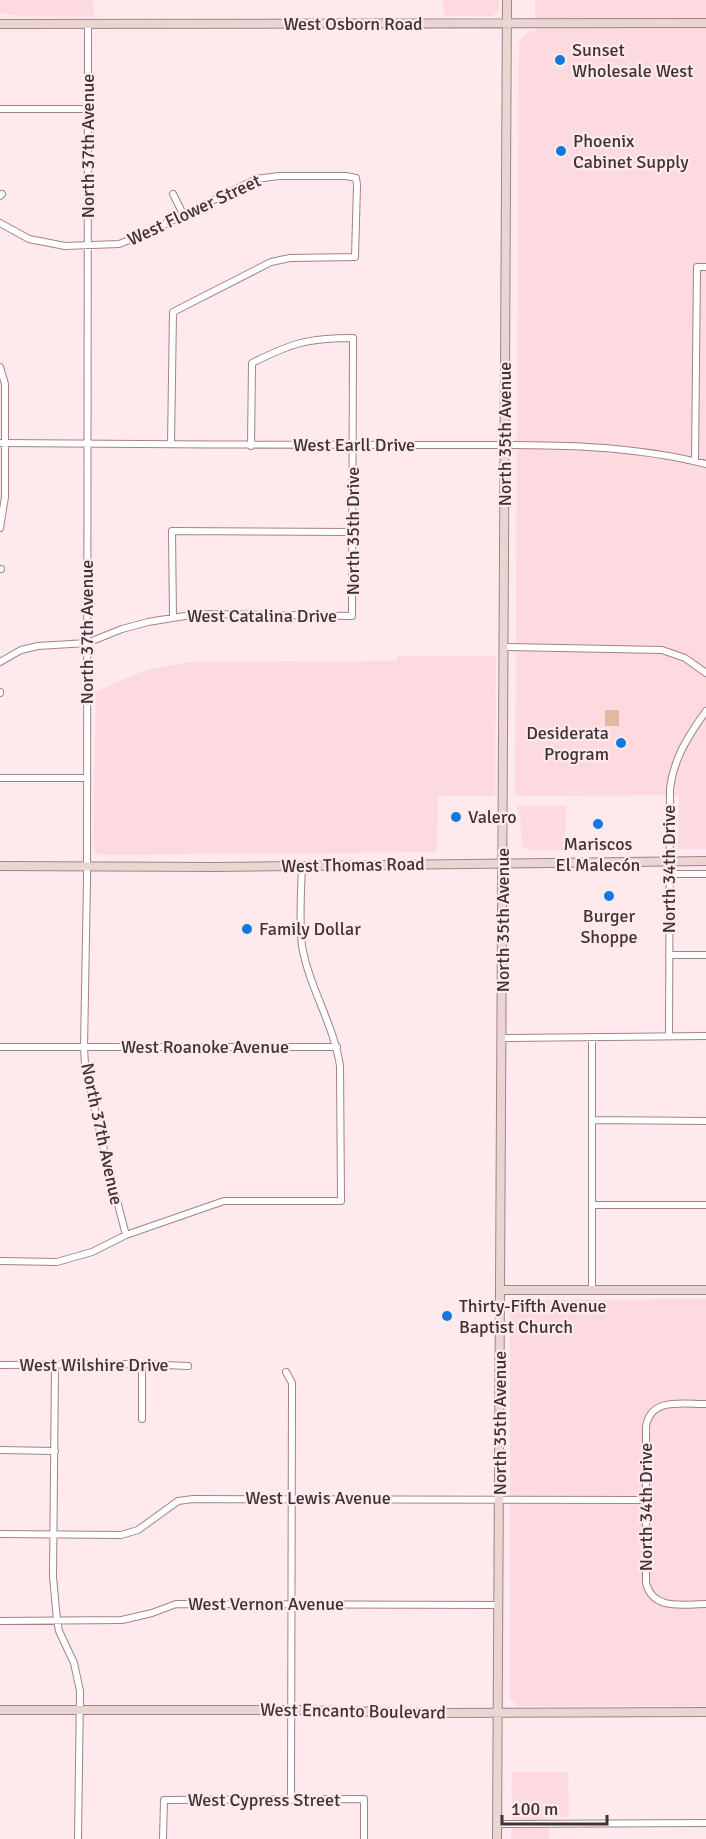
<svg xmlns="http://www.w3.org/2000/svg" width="706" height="1839" font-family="Signika,sans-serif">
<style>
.built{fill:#fcdae0}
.green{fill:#e2b9a2}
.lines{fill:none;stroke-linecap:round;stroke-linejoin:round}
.street-casing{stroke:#a28389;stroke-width:8}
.secondary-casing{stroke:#a28389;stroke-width:10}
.street{stroke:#fff;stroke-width:6}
.secondary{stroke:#ebd5d2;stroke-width:8}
.poi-dot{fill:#1178e0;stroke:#fee9ed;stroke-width:2}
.labels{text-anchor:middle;stroke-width:4.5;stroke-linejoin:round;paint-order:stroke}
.street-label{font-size:18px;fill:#3f3234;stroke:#fee9ed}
.poi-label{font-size:18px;fill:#3f3234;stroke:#fee9ed;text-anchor:start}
</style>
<rect width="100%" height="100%" fill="#fee9ed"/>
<path class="built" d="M0,0H93L94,17L19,16L0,12Z
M443,0H499V10L493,16H444Z
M535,0H706V849H678L679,795L515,796L519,42L529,31L535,32Z
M397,656H496L495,796H438L437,852L102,855L95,853L93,844L96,692L135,674L151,669L189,662L397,661Z
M516,806H566V850H529L522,846L520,817Z
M706,1299V1706H519L510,1699V1300Z
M512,1772H568L569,1817H549V1839H511Z"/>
<path class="green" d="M605,710H619V726H605Z"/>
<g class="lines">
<g class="street-casing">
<path id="street" d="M88,24L87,880L84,1048L85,1064L106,1159L126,1235
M0,109H88
M173,194L183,214
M0,196L2,194
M0,223L29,239L65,246L119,244L145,234L256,179L279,176H346L356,178L357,185L355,257L290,258L271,262L173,312L171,444
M0,367L5,384V497L0,528
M0,443C141,445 281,444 422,445C517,446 613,440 706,464
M695,461L697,267H706
M0,569H1
M173,618L172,531L353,532
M504,647L662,650L685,658L706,673
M0,662L21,650L38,646L87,643L122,629L148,622L197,614L352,616L353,338C308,338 292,343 252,363L251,446
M0,692V693
M0,778H86
M670,874H706
M669,955H706
M669,1036L670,788C674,758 688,736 706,711
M592,1037V1290
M502,1038L706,1036
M0,1047H337
M592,1120L706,1121
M592,1205H706
M0,1261L57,1262L92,1252L126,1235L224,1201H341L340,1066C334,1025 309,987 302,946C299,922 301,890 302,866
M0,1365L142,1364L188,1366
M55,1365L53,1577L57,1620L59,1631L74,1663L80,1691L78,1839
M286,1372L292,1383L291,1800
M706,1404C683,1404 650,1397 646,1427V1583C653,1611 683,1604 706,1604
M142,1419V1364
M0,1450L55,1451
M0,1534L121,1535L138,1530L178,1501L193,1499L647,1500
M0,1621L122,1620L152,1613L176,1604L499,1605
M497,1824L706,1823
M163,1839L164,1800L364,1799V1839"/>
</g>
<g class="secondary-casing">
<path id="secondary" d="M0,24L706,23
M0,866L216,867L706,861
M500,1290H706
M0,1710H291L437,1713L706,1712
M497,1839L507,0"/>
</g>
<use href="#street" class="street"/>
<use href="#secondary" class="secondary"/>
</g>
<g class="poi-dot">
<circle cx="560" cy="60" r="6"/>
<circle cx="561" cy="151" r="6"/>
<circle cx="621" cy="743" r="6"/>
<circle cx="456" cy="817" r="6"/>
<circle cx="598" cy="824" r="6"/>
<circle cx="609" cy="896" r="6"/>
<circle cx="247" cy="929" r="6"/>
<circle cx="447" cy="1316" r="6"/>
</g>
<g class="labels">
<g class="street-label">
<text x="353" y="30">West Osborn Road</text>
<text transform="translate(88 146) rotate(-90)" y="6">North 37th Avenue</text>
<text transform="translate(194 210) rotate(-25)" y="6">West Flower Street</text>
<text transform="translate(505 434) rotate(-90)" y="6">North 35th Avenue</text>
<text x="354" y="451">West Earll Drive</text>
<text transform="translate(353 531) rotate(-90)" y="6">North 35th Drive</text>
<text x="262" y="622">West Catalina Drive</text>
<text transform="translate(87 632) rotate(-90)" y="6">North 37th Avenue</text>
<text transform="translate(353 865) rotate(-1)" y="6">West Thomas Road</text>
<text transform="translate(669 869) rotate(-90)" y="6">North 34th Drive</text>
<text transform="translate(503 920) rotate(-90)" y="6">North 35th Avenue</text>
<text x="205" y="1053">West Roanoke Avenue</text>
<text transform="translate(102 1134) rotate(78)" y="6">North 37th Avenue</text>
<text x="94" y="1371">West Wilshire Drive</text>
<text transform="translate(500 1423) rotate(-90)" y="6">North 35th Avenue</text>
<text x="318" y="1504">West Lewis Avenue</text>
<text transform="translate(646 1507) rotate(-90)" y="6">North 34th Drive</text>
<text x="266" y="1610">West Vernon Avenue</text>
<text transform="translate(353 1711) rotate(1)" y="6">West Encanto Boulevard</text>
<text x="264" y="1806">West Cypress Street</text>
</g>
<g class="poi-label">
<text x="572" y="56">Sunset<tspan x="572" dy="21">Wholesale West</tspan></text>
<text x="573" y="147">Phoenix<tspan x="573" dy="21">Cabinet Supply</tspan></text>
<text x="609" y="739" text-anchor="end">Desiderata<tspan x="609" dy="21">Program</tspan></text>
<text x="468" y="823">Valero</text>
<text x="598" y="850" text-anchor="middle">Mariscos<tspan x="598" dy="21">El Malecón</tspan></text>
<text x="609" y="922" text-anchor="middle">Burger<tspan x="609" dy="21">Shoppe</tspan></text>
<text x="259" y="935">Family Dollar</text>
<text x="459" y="1312">Thirty-Fifth Avenue<tspan x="459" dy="21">Baptist Church</tspan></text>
</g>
</g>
<path d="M502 1815v9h105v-9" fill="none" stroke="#3f3234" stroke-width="3"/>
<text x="511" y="1815" font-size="18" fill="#3f3234" stroke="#fee9ed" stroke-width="4.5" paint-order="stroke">100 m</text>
</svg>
